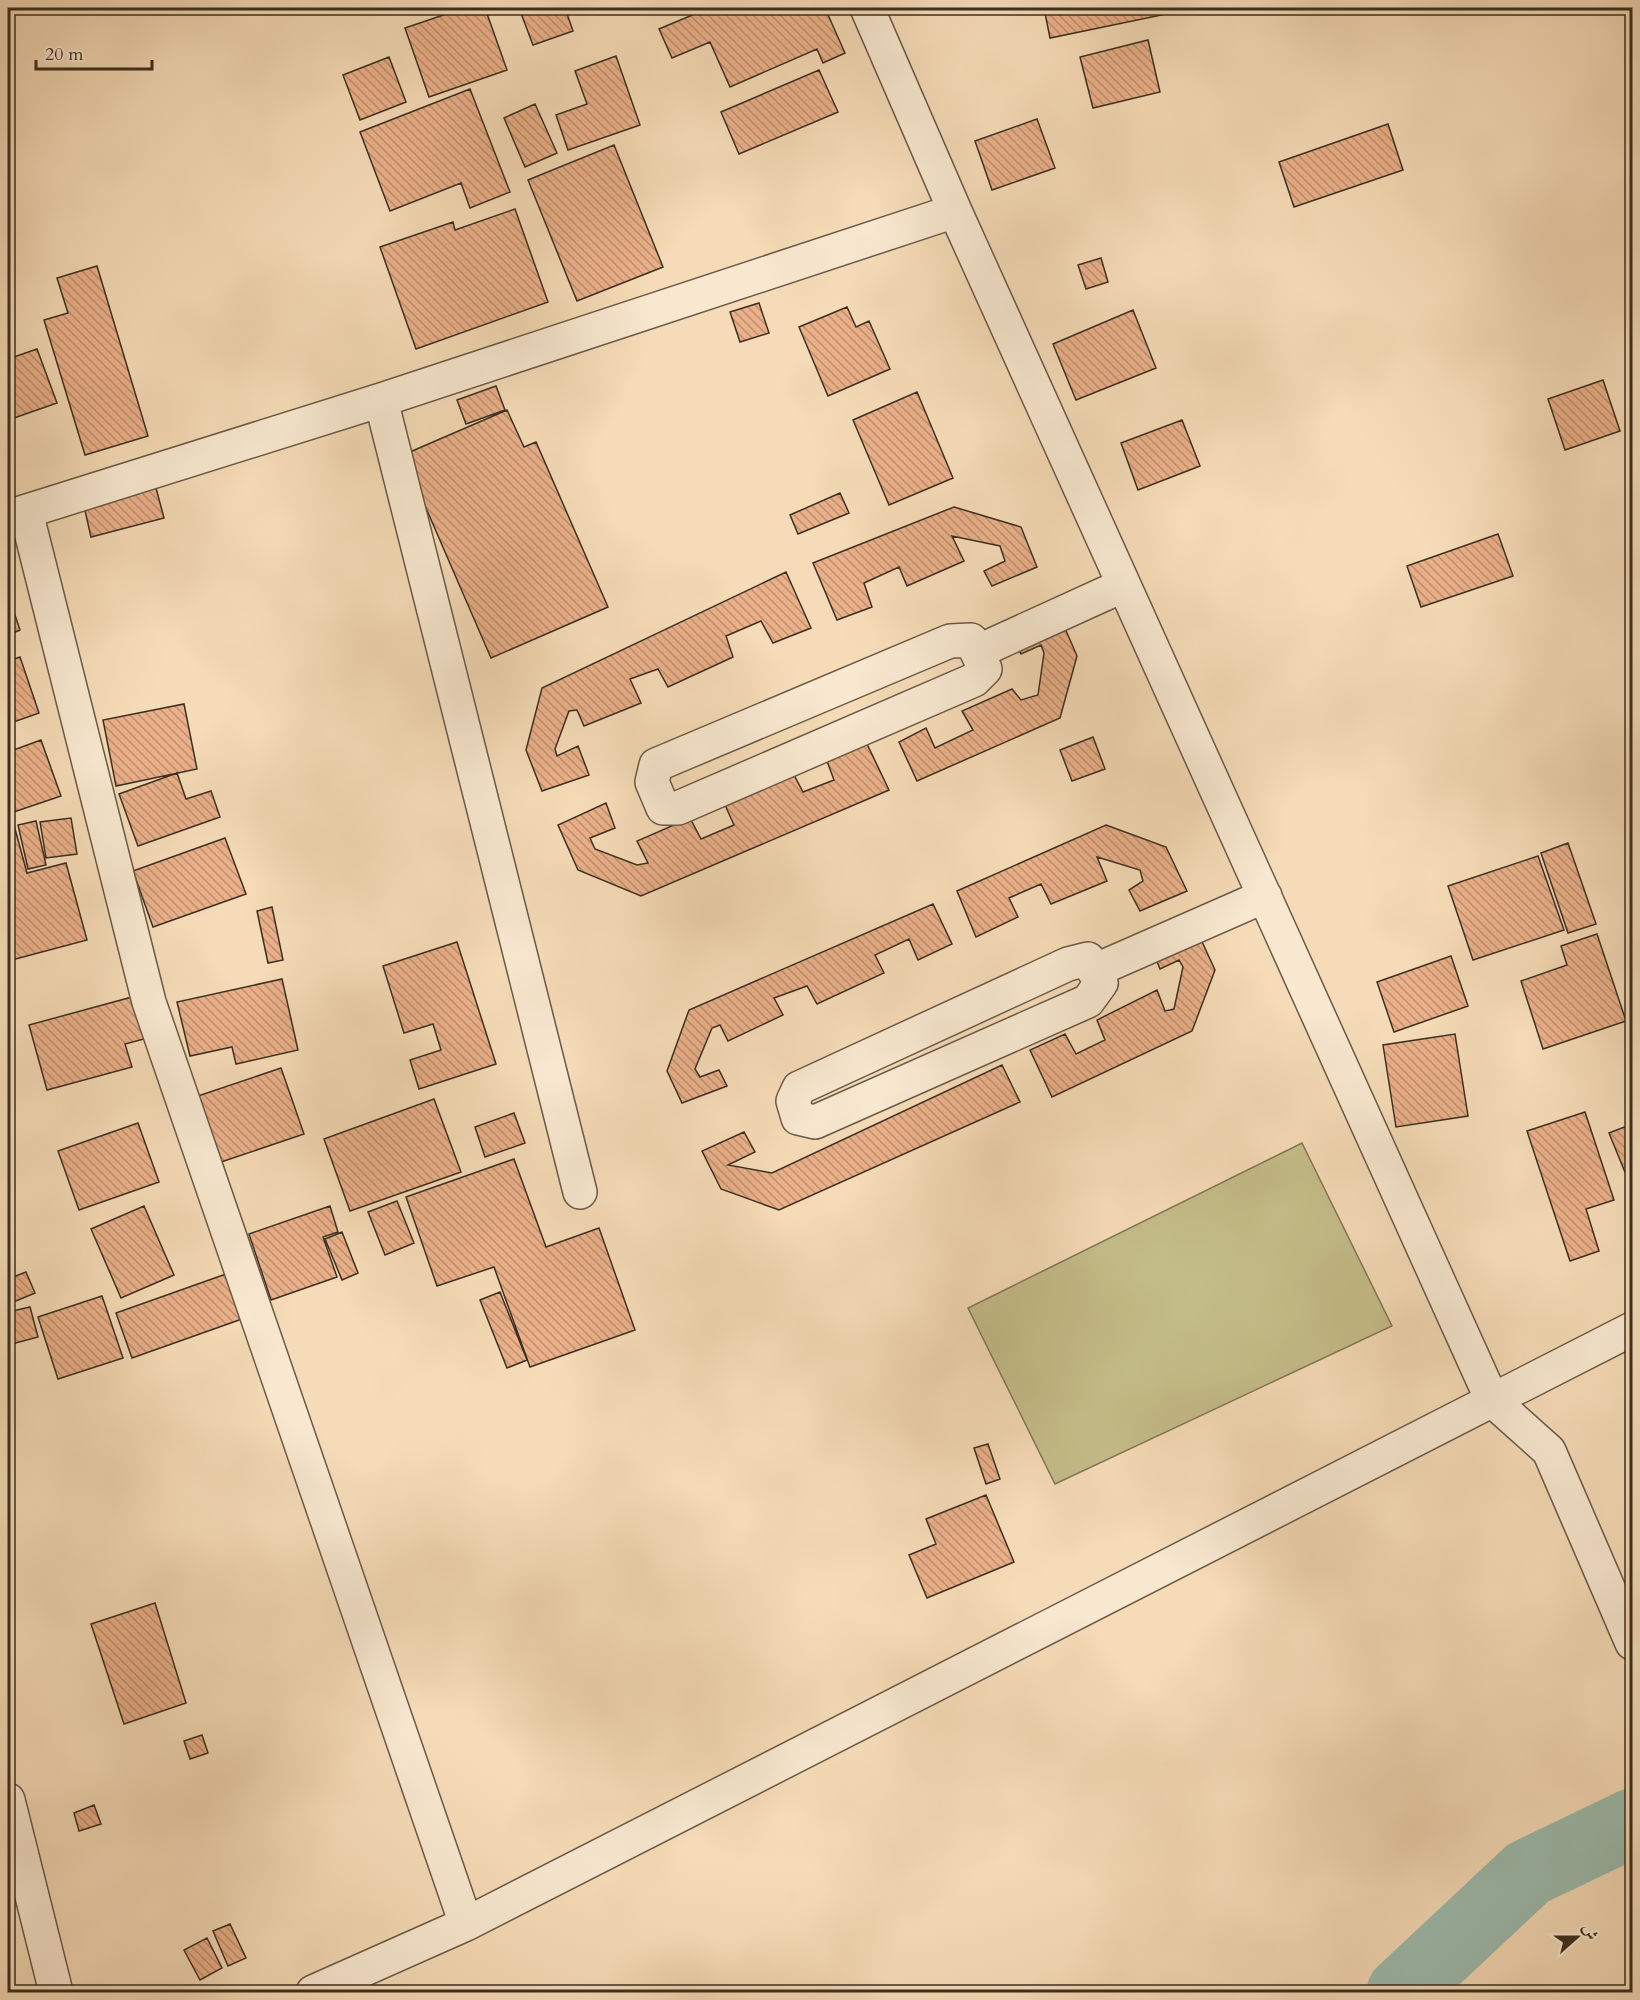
<svg xmlns="http://www.w3.org/2000/svg" width="1640" height="2000" font-family="Cardo,Amiri,serif">
<style>
.garden{fill:#c4bd89;stroke:#807654;stroke-width:1.5}
.lines{fill:none;stroke-linecap:round;stroke-linejoin:round}
.river{stroke:#9cbbad;stroke-width:69}
.building{fill:url(#building-back-hatch);stroke:#3b2f20;stroke-width:1.5}
.minor-casing{stroke:#6a5a46;stroke-width:36}
.minor{stroke:#f8e8d0;stroke-width:33}
</style>
<defs>
<pattern id="building-back-hatch" width="6" height="6" patternUnits="userSpaceOnUse" patternTransform="scale(1.5)"><rect width="6" height="6" fill="#eab089"/><path d="M-1 5l2 2M0 0l6 6M5-1l2 2" fill="none" stroke="#bf9070"/></pattern>
</defs>
<rect width="100%" height="100%" fill="#f5dbb7"/>
<filter id="stains"><feTurbulence type="fractalNoise" baseFrequency=".00333" numOctaves="4"/><feColorMatrix values="0 0 0 0 .2 0 0 0 0 .09 0 0 0 0 .02 0 0 0 .5 -.17"/></filter>
<radialGradient id="worn" r=".72"><stop offset=".6" stop-color="#630" stop-opacity="0"/><stop offset="1" stop-color="#630" stop-opacity=".3"/></radialGradient>
<path class="garden" d="M1302,1143L1392,1326L1055,1484L968,1308Z"/>
<g class="lines">
<path class="river" d="M1401,1992L1528,1873L1632,1823"/>
</g>
<path class="building" d="M464,8H485L507,70L429,97L405,28Z
M519,8H565L573,31L533,45Z
M709,8H825L845,53L823,63L817,49L730,87L710,42L672,58L659,29Z
M1044,8H1180L1181,11L1050,38Z
M1148,40L1160,92L1093,108L1080,57Z
M616,56L640,125L568,150L556,115L587,104L575,71Z
M389,57L406,102L360,120L343,75Z
M819,70L838,112L739,154L721,112Z
M470,89L510,192L470,208L461,183L390,211L360,132Z
M535,104L557,153L525,167L504,118Z
M1037,119L1055,168L992,190L975,141Z
M1388,124L1403,170L1294,207L1279,162Z
M614,145L663,267L577,301L528,180Z
M515,209L548,302L416,349L380,247L453,222L455,230Z
M1101,258L1108,282L1086,289L1078,265Z
M97,266L148,436L85,455L44,320L68,313L57,278Z
M759,303L769,333L740,342L730,312Z
M847,307L856,327L869,321L890,369L828,396L799,327Z
M1133,310L1156,368L1076,400L1053,344Z
M37,349L57,403L14,418L8,400V359Z
M1603,380L1620,431L1565,450L1548,399Z
M496,386L505,410L466,424L457,400Z
M917,392L953,478L889,505L853,420Z
M507,410L524,447L536,442L608,607L491,658L403,455Z
M1182,420L1200,466L1138,490L1121,443Z
M156,488L164,518L91,537L84,506Z
M840,493L849,513L798,534L790,515Z
M954,507L1021,527L1037,567L992,586L984,571L1005,561L1000,546L952,536L964,561L907,586L899,567L864,583L872,607L837,620L813,563Z
M1498,534L1513,576L1421,607L1407,566Z
M786,572L811,628L773,643L761,621L726,636L733,657L668,687L658,669L630,679L641,703L584,726L577,710L569,711L555,749L557,756L578,746L589,775L542,791L526,750L542,688Z
M8,594L20,630L8,635Z
M1061,619L1077,656L1060,718L917,781L899,742L926,728L935,748L973,730L962,711L1012,689L1021,700L1038,695L1044,653L1041,645L1021,654L1014,640Z
M20,657L39,713L8,724V661Z
M184,704L197,769L116,786L103,720Z
M1093,737L1105,769L1072,781L1060,750Z
M41,740L61,796L8,814V752Z
M867,744L889,790L641,896L578,870L558,825L606,803L615,828L590,838L595,849L637,865L648,863L637,841L690,818L701,839L734,825L725,805L794,775L803,792L834,780L827,761Z
M177,773L186,799L211,791L220,817L138,846L119,794Z
M71,818L77,854L46,858L40,822Z
M36,821L46,865L28,869L18,825Z
M14,825L27,873L66,863L87,940L8,961V827Z
M1106,825L1166,847L1187,891L1140,911L1129,890L1143,881L1140,870L1097,857L1107,881L1051,904L1041,884L1009,898L1018,917L976,937L957,891Z
M225,838L246,894L153,927L133,871Z
M1568,843L1596,924L1568,933L1541,853Z
M1538,856L1564,930L1473,960L1448,886Z
M933,904L952,944L918,960L909,939L875,955L884,973L817,1004L807,986L774,998L783,1015L728,1041L720,1025L712,1028L695,1069L700,1077L719,1070L727,1086L682,1103L667,1071L689,1010Z
M272,907L283,960L268,963L257,911Z
M1198,933L1215,970L1192,1031L1052,1097L1030,1050L1065,1034L1076,1054L1105,1040L1097,1020L1157,990L1165,1011L1174,1009L1183,967L1179,960L1160,969L1153,951Z
M1597,934L1626,1021L1543,1049L1521,981L1567,965L1561,946Z
M457,942L496,1064L419,1089L410,1060L441,1050L433,1024L404,1033L383,966Z
M1451,956L1468,1006L1394,1032L1377,982Z
M282,979L298,1050L236,1064L232,1047L190,1056L177,1002Z
M132,997L144,1039L125,1044L132,1067L47,1090L29,1025Z
M1455,1034L1468,1116L1396,1127L1383,1045Z
M1002,1065L1020,1102L779,1210L721,1189L702,1151L744,1132L755,1152L728,1165L772,1173Z
M281,1068L304,1134L218,1163L195,1097Z
M434,1099L461,1172L350,1211L324,1139Z
M1585,1112L1614,1200L1586,1209L1599,1251L1570,1261L1527,1131Z
M514,1113L525,1143L485,1157L475,1127Z
M138,1123L159,1182L79,1210L58,1151Z
M1632,1124V1187H1631L1609,1133Z
M514,1159L546,1247L599,1228L635,1330L530,1367L494,1267L437,1286L406,1197Z
M397,1201L414,1243L385,1255L368,1212Z
M144,1206L174,1275L121,1298L91,1229Z
M330,1206L338,1232L323,1237L337,1277L271,1300L249,1234Z
M342,1232L358,1273L342,1280L325,1239Z
M26,1272L35,1293L11,1303L8,1296V1279Z
M226,1274L242,1319L132,1358L116,1313Z
M500,1292L527,1360L507,1368L480,1300Z
M102,1296L123,1358L58,1379L38,1317Z
M30,1307L38,1337L8,1345V1312Z
M988,1444L1000,1479L986,1484L974,1448Z
M986,1495L1014,1562L927,1598L909,1555L936,1544L926,1519Z
M155,1603L186,1703L124,1724L91,1624Z
M202,1735L208,1753L190,1759L184,1741Z
M94,1805L101,1824L79,1831L74,1813Z
M230,1924L246,1958L228,1966L213,1931Z
M207,1938L222,1968L200,1980L184,1950Z"/>
<g class="lines">
<g class="minor-casing">
<path id="minor" d="M867,8L955,211L1492,1400L1549,1451L1632,1643
M381,400L580,1192
M26,512L149,1002L466,1924
M8,517L381,400L955,211
M971,640L985,669L974,680L678,808H663L652,782L656,765L950,641Z
M977,652L1124,585
M1088,959L1101,983L1088,1001L815,1122L798,1118L793,1101L799,1088L1068,964Z
M1094,971L1265,896
M8,1800L56,1992
M313,1992L466,1924L1632,1329"/>
</g>
<use href="#minor" class="minor"/>
</g>
<rect width="1640" height="2000" fill="none" stroke="#f5dbb7" stroke-width="30"/>
<rect x="9" y="9" width="1622" height="1982" fill="none" stroke="#3b2f20" stroke-width="3"/>
<rect x="15" y="15" width="1610" height="1970" fill="none" stroke="#3b2f20" stroke-width="1.5"/>
<g transform="translate(1577 1937) rotate(69)" stroke="#f8e8d0" stroke-width="4.5" paint-order="stroke">
<path d="M0-4.5L10 22L0 15L-10 22Z" fill="#3b2f20"/>
<text y="-9" font-size="16" font-weight="bold" text-anchor="middle" fill="#3b2f20">ش</text>
</g>
<path d="M36 60v9h116v-9" fill="none" stroke="#3b2f20" stroke-width="3"/>
<text x="45" y="60" font-size="18" fill="#3b2f20" stroke="#f8e8d0" stroke-width="4.5" paint-order="stroke">20 m</text>
<rect width="100%" height="100%" filter="url(#stains)"/>
<rect width="100%" height="100%" fill="url(#worn)"/>
</svg>
